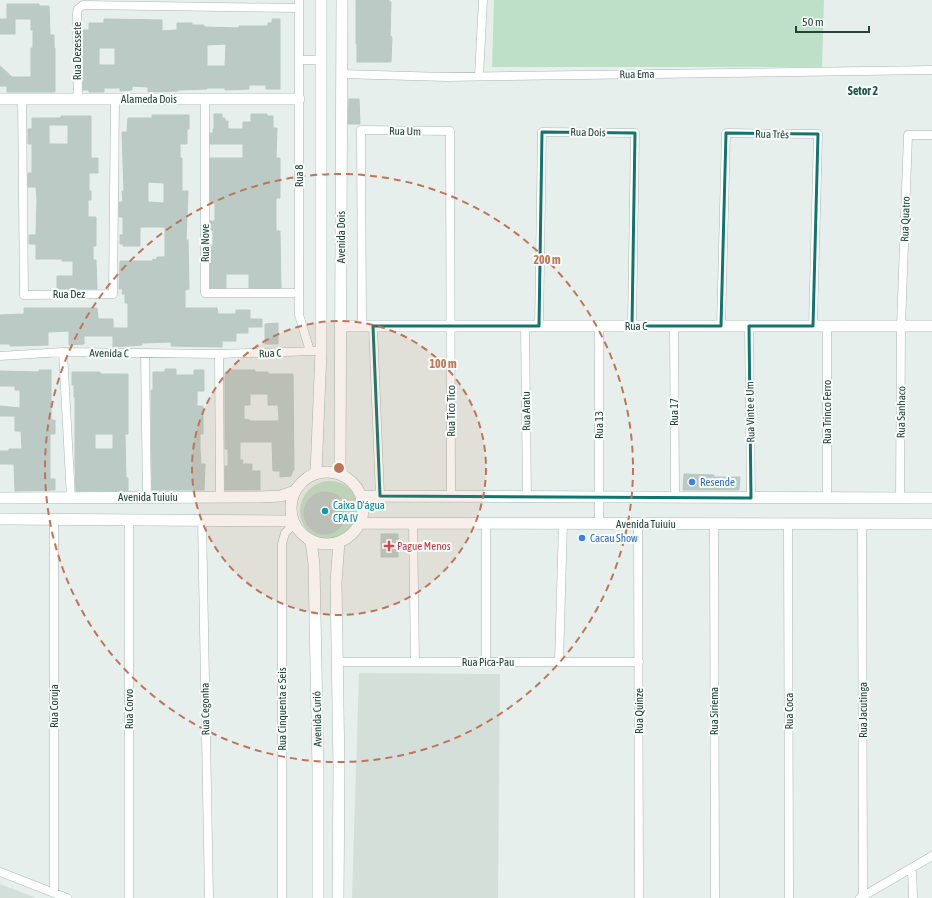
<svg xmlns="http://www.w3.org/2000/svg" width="932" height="898" font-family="'Asap Condensed',sans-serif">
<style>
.built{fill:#d4dfda}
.green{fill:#bfe0c8}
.building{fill:#bbcac4;stroke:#b8c9c2;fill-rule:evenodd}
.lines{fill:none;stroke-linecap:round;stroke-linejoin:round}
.street-casing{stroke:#a8b8b2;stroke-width:9}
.secondary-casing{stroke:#a4bbb3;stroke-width:12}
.street{stroke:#fff;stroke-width:8}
.secondary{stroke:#fff;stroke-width:11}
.marked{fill:none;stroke:#0f766e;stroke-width:3;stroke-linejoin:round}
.ring{fill:none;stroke:#c07456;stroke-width:2;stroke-dasharray:7 5}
.shop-dot{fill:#3f7fe0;stroke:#f7fbf9;stroke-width:1.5}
.culture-dot{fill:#0f9aa8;stroke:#f7fbf9;stroke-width:1.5}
.health-dot{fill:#e0444e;stroke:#f7fbf9;stroke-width:1.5}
.labels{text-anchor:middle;stroke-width:4;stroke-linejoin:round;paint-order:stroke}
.street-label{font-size:11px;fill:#24423a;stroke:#f7fbf9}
.shop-label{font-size:11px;fill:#366cbe;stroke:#f7fbf9;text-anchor:start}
.culture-label{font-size:11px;fill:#0d838f;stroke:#f7fbf9;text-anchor:start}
.health-label{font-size:11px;fill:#be3a42;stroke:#f7fbf9;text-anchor:start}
.neighbourhood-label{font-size:12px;font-weight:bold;fill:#1f5548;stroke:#f7fbf9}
.centre{fill:#c07456;stroke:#f7fbf9;stroke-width:2}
.ring-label{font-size:12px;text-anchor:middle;font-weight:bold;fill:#c07456;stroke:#f7fbf9;stroke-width:4;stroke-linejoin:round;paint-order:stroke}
</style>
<rect width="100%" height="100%" fill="#e6efeb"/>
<path class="built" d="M359,673L500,674L498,898H352Z
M0,884L36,898H0Z"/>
<path class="green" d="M494,0H824L822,67H492Z
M300 511a30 30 0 1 1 60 0a30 30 0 1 1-60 0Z"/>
<path class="building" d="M356,0H389V2H391L390,36L392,37L391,62H357V44H356Z
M7,4H39V6H49L50,35H54V48H55V92H7V86H0V66L12,77H31V48H33V30H31V19H15V34H0V19H7Z
M104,19L162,20V31L177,30V23H192V25H204V27L239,28V26H268V23H272V19H280V89H266V85H249V89L225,90V88H207V89L178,90V91L148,92V87L132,86V90L120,91V88H104V92H89V90H83V30H89V23H104ZM226,44L225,66H207V45ZM99,48H115V65H99Z
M349,99H359L360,124H348Z
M214,114H222V118H225V121H228V129H243V122H251V114H267V116H273V128H277L276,158H280V198H276V231H280L281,288H249V274H226V288H210V246H213V230H210V221H215V202H210V158H243V144H210V133H213V129H214Z
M152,115H189V129H187V144H180V158H182V191H188L186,240H188L189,289L185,290V308H217L218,314H236V310H250V319H262V327H248V333H236V341H222V347L171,346V342L142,343V345L113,347V336H84V344L69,345V331L48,332V345L10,346V344H0V315L24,314V308H97L98,319H113V328H128V303H125V294H122L123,289H119L120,261H152L153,259L156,260L157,257H165V227H140V246H123V244H120V235H123V217H119V202H123L122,191H124L122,132H127L128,118H152ZM148,182L164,183V203L148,202Z
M61,116H91V158H98V173H89V191H91V200H88V217H96V246H93V260H96L97,289H57V276H73V261H62V259H36V244H29V235H36L37,200L36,187H28V173H32V144H28V129H32V118H61ZM49,125H68V144H49Z
M278,323V344H265V324Z
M165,369H176V375H194V370H204V391H197V406H203V434H200V449L201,464H205L204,490H152L151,390H153V372H165Z
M39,370H51V420H55V434H50V479H55V490L15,491L14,464H0V451H9V449H22L21,431H15V416H0V406L20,408V390H15V386H0V371L39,372Z
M231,370H255V372H268V374H293L294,470H293L291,476L280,477V471H273L272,442H240V460H243L242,464H252V471H260V490H225V466H228V449H225V372H231ZM250,394H268V405H278L279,421H250V420L244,419V405H250Z
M72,372H100V374H128V434H125L126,478H128V491H76L75,464V397H74V385H72ZM95,434H113V449H95Z
M684,474L714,475V477H740L739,490H683Z
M304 513a21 21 0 1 1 42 0a21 21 0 1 1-42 0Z
M381,534H398V557H381Z"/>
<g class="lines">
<g class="street-casing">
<path id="street" d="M299,0V315L310,351
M300,60H322
M341,74L446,77L932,70
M479,76L483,0
M22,99L24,295L113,294L115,99
M78,99L77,13L78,9L83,5L299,8
M205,99V293H298
M362,325L361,130L450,131L451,496
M373,326L380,496
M525,326L527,497
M539,326L542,132L635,133L632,326
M599,326V523
M674,326L675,497
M721,326L726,133L818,134L813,326
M749,326L751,498
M827,326V498
M63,352L71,498
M145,354L147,497
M219,354L220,497
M0,356L63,352L219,354L315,351
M900,498L901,326L908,135H932
M129,520V898
M202,520L209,898
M413,523L415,662
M638,524L639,898
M714,524L715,898
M788,524L789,898
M862,524L863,896
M337,662H639
M486,662V523
M559,662L563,523
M912,868L913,898
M0,872L67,898
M54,893V519
M282,898V544L285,533L294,524
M860,898L932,856"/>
</g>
<g class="secondary-casing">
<path id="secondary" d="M0,99H299
M340,326H932
M291 508a36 36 0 1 1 72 0a36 36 0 1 1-72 0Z
M316,473L321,351V0
M340,474L342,0
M361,496L932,498
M0,498L260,497L281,496L295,491
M0,519L292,521
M360,523L932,524
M311,541L314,564L318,769V898
M338,898L339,769L336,582L339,542"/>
</g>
<use href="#street" class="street"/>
<use href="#secondary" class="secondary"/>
</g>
<path class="marked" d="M542,132L635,133L632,326H721L726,133L818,134L813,326H749L751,498L380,496L373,326H539Z"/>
<circle cx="339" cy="468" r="147" fill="#c07456" fill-opacity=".12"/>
<g class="ring">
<circle cx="339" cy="468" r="147"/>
<circle cx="339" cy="468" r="294"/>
</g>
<g class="shop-dot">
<circle cx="692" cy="482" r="4"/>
<circle cx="582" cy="538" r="4"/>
</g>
<circle class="culture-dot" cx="325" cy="511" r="4"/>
<path class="health-dot" d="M387 540h4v4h4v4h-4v4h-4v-4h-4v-4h4z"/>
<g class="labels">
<g class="street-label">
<text transform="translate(77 51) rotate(-90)" y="4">Rua Dezessete</text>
<text transform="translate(637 74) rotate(-1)" y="4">Rua Ema</text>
<text x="149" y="103">Alameda Dois</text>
<text transform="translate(405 131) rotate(1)" y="4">Rua Um</text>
<text transform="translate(588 132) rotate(1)" y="4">Rua Dois</text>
<text transform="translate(772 134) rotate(1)" y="4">Rua Três</text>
<text transform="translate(299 176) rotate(-90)" y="4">Rua 8</text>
<text transform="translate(905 219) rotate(-88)" y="4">Rua Quatro</text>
<text transform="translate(341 237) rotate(-90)" y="4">Avenida Dois</text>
<text transform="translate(205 243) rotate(-90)" y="4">Rua Nove</text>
<text x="69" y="298">Rua Dez</text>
<text x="636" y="330">Rua C</text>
<text transform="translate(109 353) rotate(1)" y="4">Avenida C</text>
<text transform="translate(270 353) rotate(-2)" y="4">Rua C</text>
<text transform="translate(451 411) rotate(-90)" y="4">Rua Tico Tico</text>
<text transform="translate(526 411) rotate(-91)" y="4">Rua Aratu</text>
<text transform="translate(674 412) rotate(-90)" y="4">Rua 17</text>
<text transform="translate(750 412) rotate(-91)" y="4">Rua Vinte e Um</text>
<text transform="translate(827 412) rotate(-90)" y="4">Rua Trinco Ferro</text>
<text transform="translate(901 412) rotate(-89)" y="4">Rua Sanhaco</text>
<text transform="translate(599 425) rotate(-90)" y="4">Rua 13</text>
<text x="148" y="501">Avenida Tuiuiu</text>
<text x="646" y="528">Avenida Tuiuiu</text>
<text x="488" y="666">Rua Pica-Pau</text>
<text transform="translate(54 706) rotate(-90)" y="4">Rua Coruja</text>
<text transform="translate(129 709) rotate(-90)" y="4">Rua Corvo</text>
<text transform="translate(205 709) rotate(-91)" y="4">Rua Cegonha</text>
<text transform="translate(282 709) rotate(-90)" y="4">Rua Cinquenta e Seis</text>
<text transform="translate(863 710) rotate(-90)" y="4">Rua Jacutinga</text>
<text transform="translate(639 711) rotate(-90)" y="4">Rua Quinze</text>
<text transform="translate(714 711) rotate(-90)" y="4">Rua Siriema</text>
<text transform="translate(789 711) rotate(-90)" y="4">Rua Coca</text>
<text transform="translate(317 719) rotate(-91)" y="4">Avenida Curió</text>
</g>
<g class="shop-label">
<text x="700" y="486">Resende</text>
<text x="590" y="542">Cacau Show</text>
</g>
<g class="culture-label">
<text x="333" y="509">Caixa D'água<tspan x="333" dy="13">CPA IV</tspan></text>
</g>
<g class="health-label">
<text x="397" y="550">Pague Menos</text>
</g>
<g class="neighbourhood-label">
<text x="863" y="95">Setor 2</text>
</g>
</g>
<circle cx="339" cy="468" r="6" class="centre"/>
<g class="ring-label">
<text x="547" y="264">200 m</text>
<text x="443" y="368">100 m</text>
</g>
<path d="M796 26v6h73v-6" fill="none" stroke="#24423a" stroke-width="2"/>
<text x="802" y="26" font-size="12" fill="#24423a" stroke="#f7fbf9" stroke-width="3" paint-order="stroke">50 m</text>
</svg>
